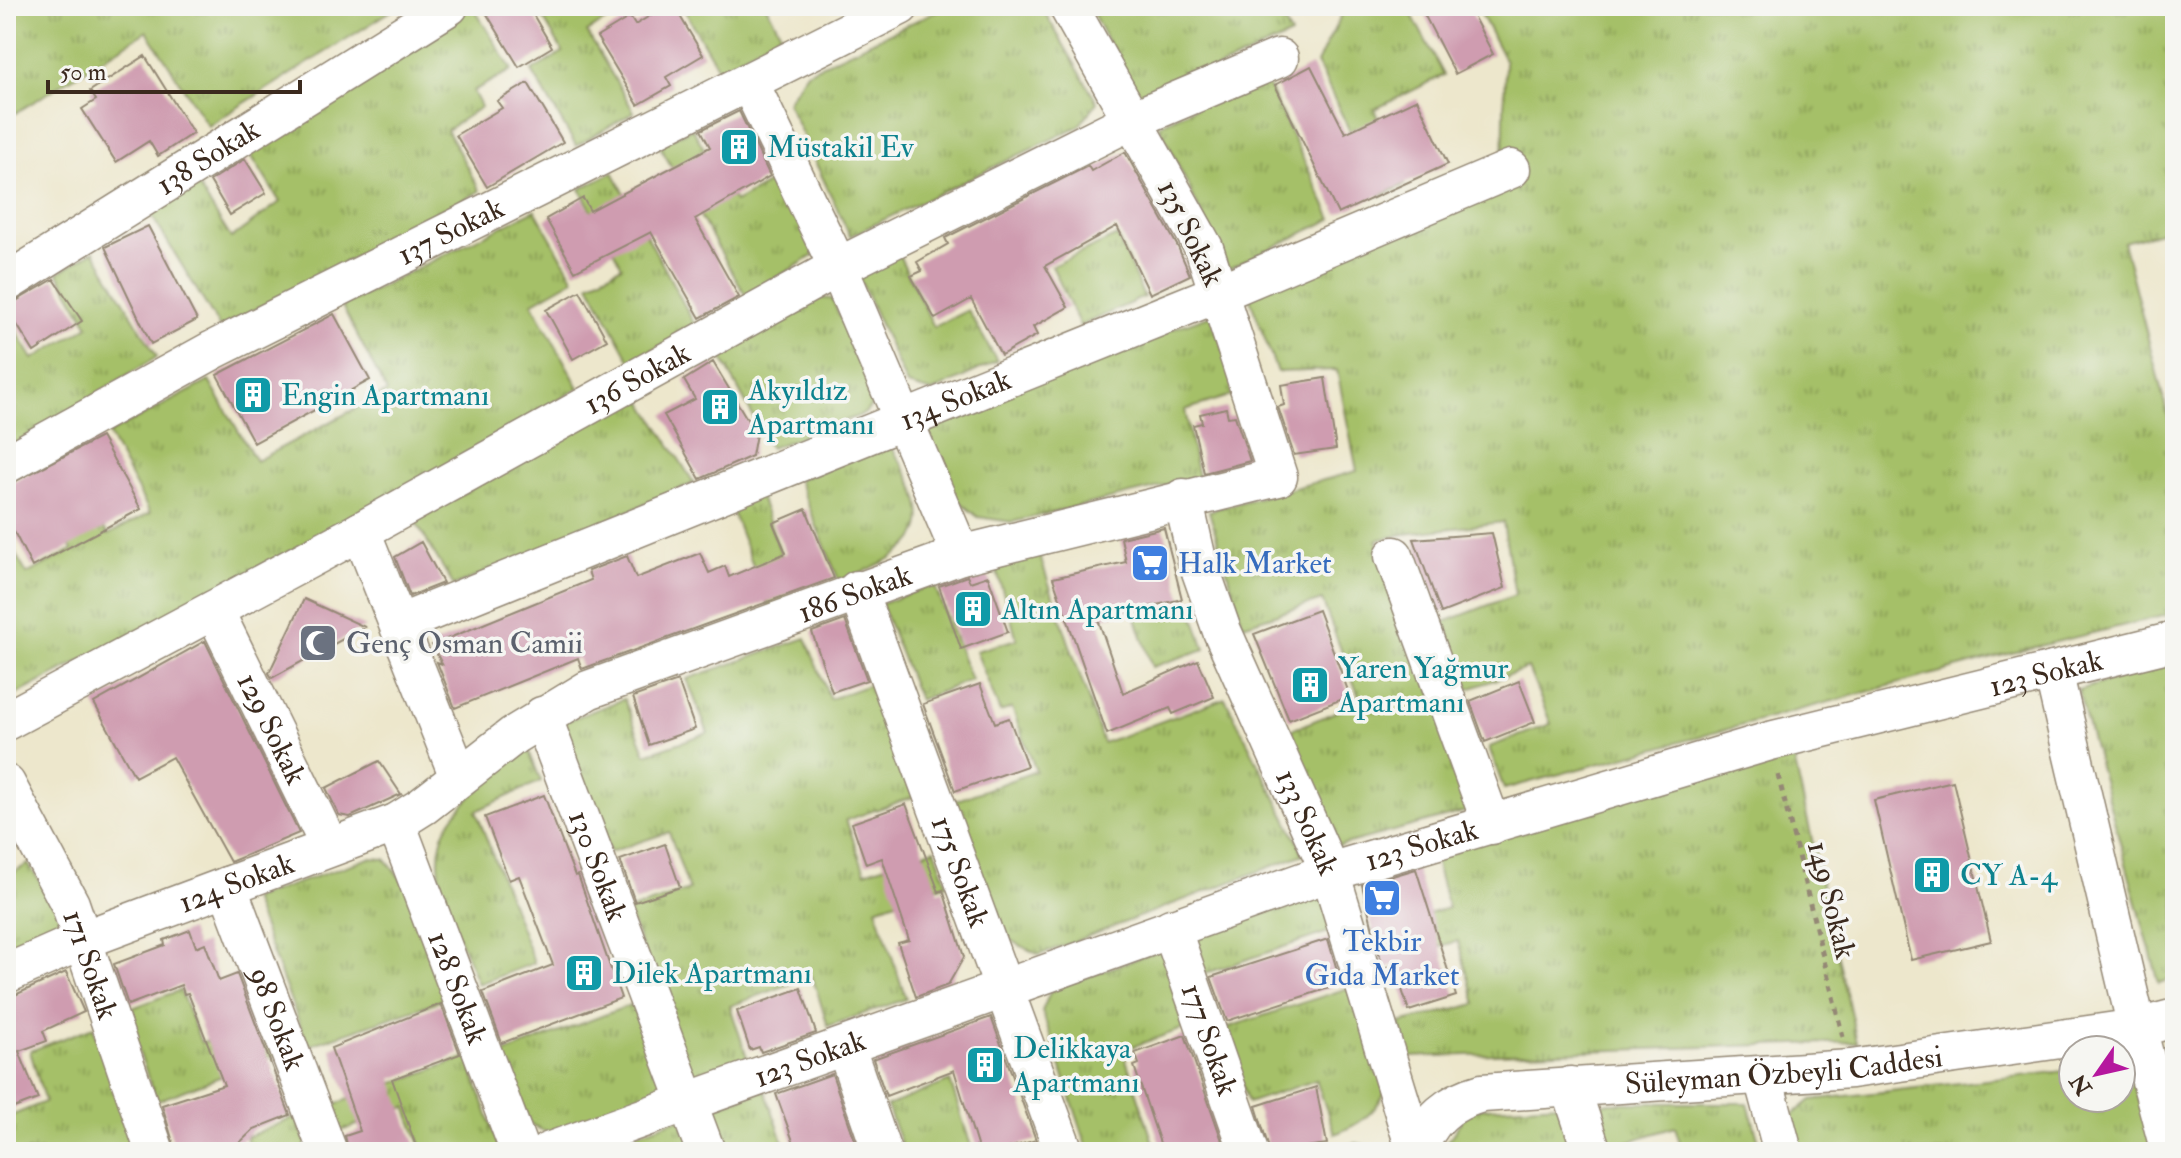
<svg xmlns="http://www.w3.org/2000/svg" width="2181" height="1158" font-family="'IM FELL Double Pica',serif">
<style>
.grass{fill:url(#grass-tufts);stroke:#707542;stroke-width:2}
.building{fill:#cf9cb0}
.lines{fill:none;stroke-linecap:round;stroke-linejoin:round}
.minor-casing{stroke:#948875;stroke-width:41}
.path{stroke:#948875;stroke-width:5;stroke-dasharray:6 6;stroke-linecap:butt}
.minor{stroke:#fff;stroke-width:38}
.labels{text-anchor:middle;stroke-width:7;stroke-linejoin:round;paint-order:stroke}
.culture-label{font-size:30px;fill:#0d838f;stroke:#f6f6f2;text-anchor:start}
.street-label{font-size:30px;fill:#3b2a1e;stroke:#f6f6f2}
.shop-label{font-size:30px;fill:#366cbe;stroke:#f6f6f2;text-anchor:start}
.worship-label{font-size:30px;fill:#5b616d;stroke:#f6f6f2;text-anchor:start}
</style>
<defs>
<pattern id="grass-tufts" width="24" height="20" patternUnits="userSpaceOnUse" patternTransform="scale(2)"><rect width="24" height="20" fill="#a5c067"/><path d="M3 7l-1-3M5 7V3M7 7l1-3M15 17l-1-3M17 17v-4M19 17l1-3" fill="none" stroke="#889c54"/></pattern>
</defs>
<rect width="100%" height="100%" fill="#f6f6f2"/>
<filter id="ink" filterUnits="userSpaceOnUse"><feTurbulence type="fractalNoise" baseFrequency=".0125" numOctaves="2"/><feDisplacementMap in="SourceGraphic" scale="16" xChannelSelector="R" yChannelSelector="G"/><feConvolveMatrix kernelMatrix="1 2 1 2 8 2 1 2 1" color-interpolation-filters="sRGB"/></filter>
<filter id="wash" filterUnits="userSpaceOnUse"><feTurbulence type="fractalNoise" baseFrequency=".006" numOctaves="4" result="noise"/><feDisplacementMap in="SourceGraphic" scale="32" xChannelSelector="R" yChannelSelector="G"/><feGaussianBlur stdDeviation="1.8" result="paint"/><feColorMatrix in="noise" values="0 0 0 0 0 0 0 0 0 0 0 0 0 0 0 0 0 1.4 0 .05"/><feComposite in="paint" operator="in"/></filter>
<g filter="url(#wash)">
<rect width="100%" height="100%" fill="#ede7cc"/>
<path class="grass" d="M6,6H399L208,126L147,31L6,119Z
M536,6H630L587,32L634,112L576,146L532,71L563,52Z
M682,6H766L781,33L719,70Z
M947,6H1041L1097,102L1079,126L850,236L787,102L807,72Z
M1089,6H1276L1291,35L1140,103Z
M1338,6H1428L1412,15L1444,75L1375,109L1405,185L1381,196L1317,63L1342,14Z
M1477,6H2175V228L2123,242L2175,443V613L2027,649L1504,789L1489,747L1551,724L1528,668L1469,689L1444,622L1515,595L1503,522L1404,534L1377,540L1474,809L1334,847L1291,730L1361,702L1322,600L1243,625L1209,511L1357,471L1337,370L1277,372L1248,293L1503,175L1505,60Z
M473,7L512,70L473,91L481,107L447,130L480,191L220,328L149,211L195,181L231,238L280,202L246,147Z
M1263,75L1332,219L1228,269L1159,125Z
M692,128L735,202L782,176L816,254L746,296L659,145Z
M613,172L696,327L631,362L589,284L622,266L580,189Z
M535,210L574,279L532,303L579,388L363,513L6,700V538L27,574L72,550L31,473L61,456L108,535L150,513L108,434L209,381L256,461L387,392L342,306Z
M1117,236L1144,297L1080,326L1052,266Z
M896,249L934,327L968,310L997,361L932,392L907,385L859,277Z
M94,251L157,357L6,449V314L33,359L89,326L58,273Z
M807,297L832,299L877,400L864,414L770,448L719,353Z
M1211,315L1239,393L1185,410L1198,478L1012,522L978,517L956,499L929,456L928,417Z
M638,394L694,483L454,586L415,521Z
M889,444C945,527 926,549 839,581L798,480Z
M760,497L797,597L769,608L731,508Z
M1039,554L1103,743L1225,698L1304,854L1039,955L1008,939L952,802L1036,771L1012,708L1000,712L976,651L1017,639L996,569Z
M934,584L971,680L919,700L881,604Z
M1189,601L1205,649L1152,667L1136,618Z
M806,638L830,699L880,681L916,796L846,820L865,872L935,849L947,884L876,908L906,999L828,1026L812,976L730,1006L749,1063L694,1081L628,911L689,890L669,832L610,852L561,723L624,699L646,754L708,733L687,679Z
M2175,663V978L2159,983L2078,690Z
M526,744L541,781L476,811L534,963L478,984C461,939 421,870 448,825C462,801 505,765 526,744Z
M1792,750L1857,1042L1408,1057L1400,1023L1476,1004L1458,941L1382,963L1372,931L1448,908L1432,849Z
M369,858L385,859L417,898L445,999L308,1046L252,899Z
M28,864L58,908L59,936L6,960V877Z
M1325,893L1337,929L1204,974L1192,938Z
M1166,948L1191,1026L1123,1050L1156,1152H1089L1042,1011L1051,990Z
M1357,985L1386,1091C1373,1115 1360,1124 1335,1134L1316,1080L1248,1103L1223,1029Z
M180,990L201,1043L264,1020L277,1055L157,1101L124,1011Z
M638,1002L673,1092L552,1135L530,1124L502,1054Z
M93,1027L138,1152H6V1118L45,1102L30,1051Z
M467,1057L501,1152H423L406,1107L338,1132L329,1106Z
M2128,1064L2154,1152H1798L1789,1118L1811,1100L2073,1070V1098H2121V1065Z
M950,1081L973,1152H904L887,1106Z
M765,1090L787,1152H581Z
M1610,1103H1748L1762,1152H1683L1675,1127L1610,1147L1597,1106Z
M1560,1104L1573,1152H1446V1144L1469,1109Z
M296,1117L309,1152H252L246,1137Z
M1356,1143L1392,1152H1310Z"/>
<g id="blocks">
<path class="building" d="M482,6H528L552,47L519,67Z
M666,6H674L703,55L666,77L671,86L638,105L597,37L630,17L635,25Z
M1443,6H1468L1493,54L1455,74L1425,16Z
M145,56L193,133L158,156L149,141L116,162L82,109L96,100L90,91Z
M1311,66L1345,133L1417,99L1448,164L1338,214L1275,85Z
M528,83L563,142L487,187L456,135L502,108L497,101Z
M739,111L770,176L695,219L739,297L700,318L651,232L575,271L546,219L583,198L590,211L710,147L701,130Z
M1125,152L1178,247L1190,275L1150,294L1117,226L1045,266L1068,307L1033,327L1037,335L1001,355L971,299L935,319L911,276L922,271L917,262L948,244L945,238L1088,166L1091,171Z
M245,159L266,193L230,215L210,181Z
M148,226L197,320L151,344L105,247Z
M54,279L82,321L34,352L6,307Z
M580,291L607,340L573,359L546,310Z
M334,314L370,380L254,443L217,375Z
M713,362L756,434L752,456L700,479L664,415L695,399L684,380Z
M1325,378L1336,449L1294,455L1278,407L1284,405L1281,385Z
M1226,408L1228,417L1235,416L1250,461L1204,473L1193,425L1202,423L1200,414Z
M101,437L141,509L32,567L6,516V486Z
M806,509L834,578L582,669L578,658L455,708L437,662L442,664L432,645L591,580L588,571L627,556L636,578L700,553L709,573L725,566L729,577L786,553L773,523Z
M1164,528L1182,599L1098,619L1123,693L1198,660L1214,697L1173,714L1170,708L1107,734L1053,578L1126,562L1121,538Z
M1492,533L1505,588L1441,613L1414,539Z
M421,542L443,583L410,596L395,557Z
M967,576L970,582L988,576L1008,632L961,649L939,586Z
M304,599L365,627L272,678L269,673Z
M1318,610L1350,696L1289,720L1254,634Z
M845,620L867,680L832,692L812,632Z
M205,641L299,833L230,862L172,757L135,777L94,703Z
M678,681L695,729L649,745L633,697Z
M1519,681L1535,722L1485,742L1470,701Z
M980,684L995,723L1009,718L1027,766L955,791L923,704Z
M379,761L401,794L350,817L339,815L326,788Z
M1953,781L1991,941L1911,960L1874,800Z
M544,795L575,876L578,875L621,998L502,1043L483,992L553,965L519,876L509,880L485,817Z
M906,804L939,892L943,890L964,957L948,985L916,997L898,943L909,940L882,858L866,864L852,823Z
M665,844L680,887L635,902L620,860Z
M1416,869L1456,996L1409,1011L1394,965L1383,969L1362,885Z
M190,930L196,947L205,943L219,981L237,974L290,1115L254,1129L230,1152H176L162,1105L224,1085L188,993L184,994L181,985L128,1005L114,964L165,945L164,940Z
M1328,939L1341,984L1227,1021L1211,977Z
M66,972L84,1012L43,1031L47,1041L19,1051L38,1099L6,1111V999Z
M801,988L816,1033L761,1052L759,1047L750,1050L737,1011Z
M441,1004L460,1054L392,1079L418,1152H349L345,1136L360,1131L331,1048Z
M991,1017L1036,1140L995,1152H979L954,1070L886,1096L873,1059Z
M1185,1035L1226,1152H1163L1134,1066L1139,1064L1135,1053Z
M832,1074L859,1152H797L776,1094Z
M1316,1087L1327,1144L1270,1152L1256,1106Z"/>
</g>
</g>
<g filter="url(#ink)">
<use href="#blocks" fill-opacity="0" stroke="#948875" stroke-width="2"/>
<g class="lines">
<g class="minor-casing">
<g id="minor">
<path d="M750,84L838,267L961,555"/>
<path id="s1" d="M6,283L449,6"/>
<path id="s2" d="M6,464L213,350L900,6"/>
<path id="s3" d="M1183,498L1197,560L1222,631L1330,872L1416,1152"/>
<path d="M361,531L459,777"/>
<path d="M1394,556L1492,825"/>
<path id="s4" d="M857,590L1064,1152"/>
<path id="s5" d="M214,610L330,847"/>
<path id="s6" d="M399,624L1221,292L1511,169"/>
<path d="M2053,671L2137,1028L2170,1152"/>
<path id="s7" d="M542,716L706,1152"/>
<path id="s8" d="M6,721L361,531L838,267L1132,120L1279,58"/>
<path id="s9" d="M6,784L70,904L155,1152"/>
<path id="s10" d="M396,823L520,1152"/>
<path id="s11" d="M227,886L328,1152"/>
<path id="s12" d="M1171,928L1249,1152"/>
<path id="s13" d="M6,974L83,940L396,823L423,806L514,735L588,690L961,555L1278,477L1204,248L1068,6"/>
<path d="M846,1048L882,1152"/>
<path d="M1763,1077L1783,1152"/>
<path d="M1570,1086L1592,1152"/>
<path id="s14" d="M548,1152L1330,872L1770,741L2175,641"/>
<path id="s15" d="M1418,1152C1428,1119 1449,1102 1482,1093L1851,1069L2137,1028L2175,1018"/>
</g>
</g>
<path class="path" d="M1778,775L1843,1037"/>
<use href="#minor" class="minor"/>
</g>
</g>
<defs>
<g id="building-square" transform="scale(2)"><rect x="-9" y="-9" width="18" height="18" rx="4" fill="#0f9aa8" stroke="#f6f6f2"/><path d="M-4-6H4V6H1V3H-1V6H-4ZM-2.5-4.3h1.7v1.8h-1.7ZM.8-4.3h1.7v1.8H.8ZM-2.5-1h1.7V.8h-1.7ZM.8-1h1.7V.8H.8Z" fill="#fff"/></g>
<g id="supermarket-square" transform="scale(2)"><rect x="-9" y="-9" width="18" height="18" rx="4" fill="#3f7fe0" stroke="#f6f6f2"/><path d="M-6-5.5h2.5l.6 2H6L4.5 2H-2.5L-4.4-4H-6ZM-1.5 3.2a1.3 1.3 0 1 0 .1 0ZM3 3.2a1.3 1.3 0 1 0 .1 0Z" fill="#fff"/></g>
<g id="mosque-square" transform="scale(2)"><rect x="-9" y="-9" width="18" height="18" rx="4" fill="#6b7280" stroke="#f6f6f2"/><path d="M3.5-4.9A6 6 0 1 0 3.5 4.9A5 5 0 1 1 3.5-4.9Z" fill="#fff"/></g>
</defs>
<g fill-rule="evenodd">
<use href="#building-square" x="739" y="147"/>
<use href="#building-square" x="253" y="395"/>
<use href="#building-square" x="720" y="407"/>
<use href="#supermarket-square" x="1150" y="563"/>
<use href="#building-square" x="973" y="609"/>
<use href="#mosque-square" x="318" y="643"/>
<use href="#building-square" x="1310" y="685"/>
<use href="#building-square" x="1932" y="875"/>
<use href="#supermarket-square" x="1382" y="898"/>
<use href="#building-square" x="584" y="973"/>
<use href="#building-square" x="985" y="1065"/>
</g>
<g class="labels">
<g class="culture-label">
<text x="767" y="157">Müstakil Ev</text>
<text x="748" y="400">Akyıldız<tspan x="748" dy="34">Apartmanı</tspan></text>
<text x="281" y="405">Engin Apartmanı</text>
<text x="1001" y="619">Altın Apartmanı</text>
<text x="1338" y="678">Yaren Yağmur<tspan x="1338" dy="34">Apartmanı</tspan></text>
<text x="1960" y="885">CY A-4</text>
<text x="612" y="983">Dilek Apartmanı</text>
<text x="1013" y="1058">Delikkaya<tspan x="1013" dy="34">Apartmanı</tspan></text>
</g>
<g class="street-label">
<text dy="10" stroke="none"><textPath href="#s1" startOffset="238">138 Sokak</textPath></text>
<text dy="10" stroke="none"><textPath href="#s2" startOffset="502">137 Sokak</textPath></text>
<text transform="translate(1191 233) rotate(64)" y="10">135 Sokak</text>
<text dy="10" stroke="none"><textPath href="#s8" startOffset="718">136 Sokak</textPath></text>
<text dy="10" stroke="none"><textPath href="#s6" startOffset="600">134 Sokak</textPath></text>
<text dy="10" stroke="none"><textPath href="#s13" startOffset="936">186 Sokak</textPath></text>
<text dy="10" stroke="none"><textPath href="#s14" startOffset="1574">123 Sokak</textPath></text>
<text dy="10" stroke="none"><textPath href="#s5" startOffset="132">129 Sokak</textPath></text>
<text dy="10" stroke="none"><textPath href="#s3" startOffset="348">133 Sokak</textPath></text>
<text dy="10" stroke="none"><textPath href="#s14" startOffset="926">123 Sokak</textPath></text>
<text dy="10" stroke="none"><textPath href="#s7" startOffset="160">130 Sokak</textPath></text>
<text dy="10" stroke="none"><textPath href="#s4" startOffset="300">175 Sokak</textPath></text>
<text dy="10" stroke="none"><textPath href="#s13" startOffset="248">124 Sokak</textPath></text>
<text transform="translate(1832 900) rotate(76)" y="10">149 Sokak</text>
<text dy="10" stroke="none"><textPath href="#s9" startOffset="200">171 Sokak</textPath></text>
<text dy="10" stroke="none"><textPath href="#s10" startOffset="176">128 Sokak</textPath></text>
<text dy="10" stroke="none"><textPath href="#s11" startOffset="142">98 Sokak</textPath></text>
<text dy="10" stroke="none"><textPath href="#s12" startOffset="118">177 Sokak</textPath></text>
<text dy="10" stroke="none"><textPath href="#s14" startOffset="278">123 Sokak</textPath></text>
<text dy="10" stroke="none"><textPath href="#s15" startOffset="394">Süleyman Özbeyli Caddesi</textPath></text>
</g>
<g class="shop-label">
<text x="1178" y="573">Halk Market</text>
<text x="1382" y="951" text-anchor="middle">Tekbir<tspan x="1382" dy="34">Gıda Market</tspan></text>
</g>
<g class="worship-label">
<text x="346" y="653">Genç Osman Camii</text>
</g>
</g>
<rect width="2181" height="1158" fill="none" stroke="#f6f6f2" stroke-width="32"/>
<g transform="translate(2097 1074) rotate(236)"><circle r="38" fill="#f6f6f2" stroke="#aba49d" stroke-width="2"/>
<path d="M0-6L14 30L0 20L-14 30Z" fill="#b5179e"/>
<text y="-12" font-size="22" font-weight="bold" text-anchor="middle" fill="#3b2a1e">N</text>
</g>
<path d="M48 80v12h252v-12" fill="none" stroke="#3b2a1e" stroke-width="4"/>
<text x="60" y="80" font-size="24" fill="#3b2a1e" stroke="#f6f6f2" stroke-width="6" paint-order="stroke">50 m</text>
</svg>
